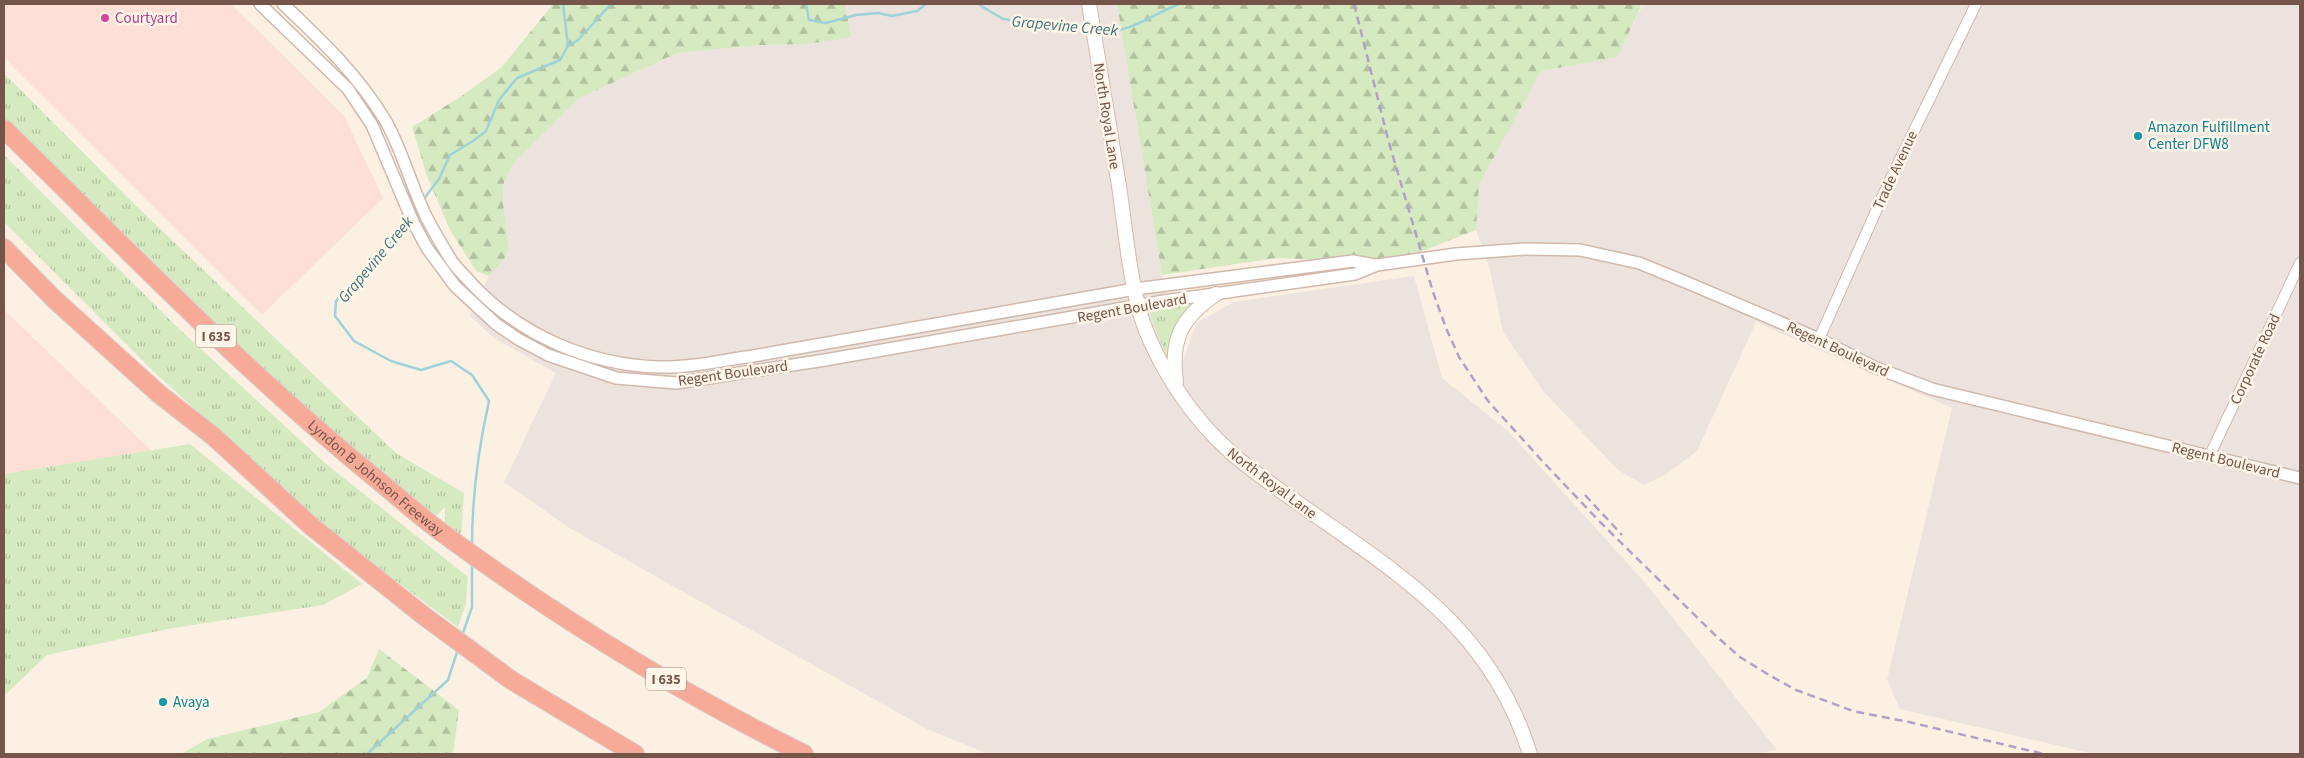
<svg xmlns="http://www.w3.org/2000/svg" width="2304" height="758" font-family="'Source Sans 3',sans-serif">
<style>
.commercial{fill:#fddfd6}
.industrial{fill:#ece3de}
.grass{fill:url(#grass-tufts)}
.forest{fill:url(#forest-firs)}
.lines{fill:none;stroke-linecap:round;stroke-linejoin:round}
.stream{stroke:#9dd3d8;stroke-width:2.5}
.minor-casing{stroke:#d0b9ac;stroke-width:12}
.tertiary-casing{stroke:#d0b9ac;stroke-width:14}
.secondary-casing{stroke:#d3b8a9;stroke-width:16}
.motorway-casing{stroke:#d8cfcc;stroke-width:20}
.minor{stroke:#fff;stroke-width:10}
.tertiary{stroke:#fff;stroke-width:11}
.secondary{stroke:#fff;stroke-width:14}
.motorway{stroke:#f8aa98;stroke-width:18}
.rail{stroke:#b2a1c6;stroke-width:2.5;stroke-dasharray:8 5;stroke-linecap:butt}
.hotel-dot{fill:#d1479c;stroke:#fff5e9;stroke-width:2}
.culture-dot{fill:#0f9aa8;stroke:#fff5e9;stroke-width:2}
.labels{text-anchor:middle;stroke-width:5;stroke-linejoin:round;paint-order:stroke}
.shield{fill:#fff5e9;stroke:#9e8579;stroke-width:1}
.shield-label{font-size:14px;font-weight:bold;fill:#755549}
.hotel-label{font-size:15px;fill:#b23c85;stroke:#fff5e9;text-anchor:start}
.street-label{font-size:15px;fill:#755549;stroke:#fff5e9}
.culture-label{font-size:15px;fill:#0d838f;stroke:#fff5e9;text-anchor:start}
.water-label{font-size:16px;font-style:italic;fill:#3c757b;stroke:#fff5e9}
</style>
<defs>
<pattern id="grass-tufts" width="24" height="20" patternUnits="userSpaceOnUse" patternTransform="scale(1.25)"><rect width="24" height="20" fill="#d5eac1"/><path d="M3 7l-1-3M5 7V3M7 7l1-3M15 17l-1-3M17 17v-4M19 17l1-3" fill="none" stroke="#b1c09f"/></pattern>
<pattern id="forest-firs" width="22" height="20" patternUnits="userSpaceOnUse" patternTransform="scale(1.25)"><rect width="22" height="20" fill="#d5eac1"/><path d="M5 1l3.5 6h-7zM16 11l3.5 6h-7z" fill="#b1c09f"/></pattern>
</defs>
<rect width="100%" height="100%" fill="#fcf0e3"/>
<path class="commercial" d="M4,4H231L344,116L383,198L262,315L4,58Z
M4,310L152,451L4,474Z"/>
<path class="industrial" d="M844,4H1117L1162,275L1183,361L1196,323L1234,302L1414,276L1442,378L1508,431L1647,585L1777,750L1755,754H988L927,729L568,527L504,482L556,373L494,338L470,316L489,276L505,258L509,248L503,204L504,182L513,164L578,99L677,53L760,45L808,44Z
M1643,4H2300V754H2094L1900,709L1887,680L1952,408L1756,322L1697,451L1665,475L1644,485L1618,470L1543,391L1503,332L1489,266L1476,230L1479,185L1541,71L1618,57Z"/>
<path class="grass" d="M4,73L134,204L396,453L464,493L461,538L445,526V507L434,518L282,392L4,119Z
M4,155L176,326L325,463L468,577L466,603L458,627L320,524L149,367L4,222Z
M1195,303L1170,362L1157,333L1149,309Z
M190,444L362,584L323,605L167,629L47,655L4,696V474Z"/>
<path class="forest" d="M553,4H845L851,37L808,44L760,45L677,53L578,99L513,164L504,182L503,204L509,248L505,258L489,276L476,271L450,230L427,176L412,127L460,97L502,67Z
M1117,4H1642L1618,57L1541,71L1479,185L1476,230L1392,263L1277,258L1162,275Z
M379,649L459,710L453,754H181L207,739L319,712L367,678Z"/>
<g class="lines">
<path class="stream" d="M563,4L568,46
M806,4L809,20L826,23L856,15L878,13L892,16L917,11L926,4
M978,4L1003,19L1089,30
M1099,31C1130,34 1151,15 1179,4
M423,200L439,179L450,155L473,141L486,131L499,100L517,78L560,60L568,46L578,40L611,4
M408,220L382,255L336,301L335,316L354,341L391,361L421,370L451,361L472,375L489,401C478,450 472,496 472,546
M462,636L472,607V564
M367,754L448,680L458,649"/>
<g class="minor-casing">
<path id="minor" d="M1819,339L1889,182L1976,4
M2210,455L2300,263"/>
</g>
<g class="tertiary-casing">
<path id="tertiary" d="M260,4L348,89L372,125L413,222L427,248L455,286L496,324L518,339L548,355L616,378L676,383L825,360L1164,301L1355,274L1377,265L1456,254L1525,249L1580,250L1639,263L1688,283L1819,339L1874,367L1932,389L2300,478
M283,4C321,40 358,75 385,120C402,149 410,183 425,214C432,229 442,245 451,260C457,269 466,277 473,285C521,336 590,365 659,367C690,368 723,360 753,356L1135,289L1353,261L1375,265"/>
</g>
<g class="secondary-casing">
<path id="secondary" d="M1089,4C1099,64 1109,125 1119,186C1125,227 1129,273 1140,313C1148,340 1163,368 1178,391C1213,444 1248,468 1298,503C1401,576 1490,627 1530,754
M1176,382C1170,340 1181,318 1216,294"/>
</g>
<g class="motorway-casing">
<g id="motorway">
<path id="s1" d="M4,129C125,247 243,370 374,477C396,495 418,515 441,532C555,616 677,691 804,754"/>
<path d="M4,248L54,299L159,394L213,436L311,526L424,616L511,680L635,754"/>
</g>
</g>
<use href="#minor" class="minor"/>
<use href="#tertiary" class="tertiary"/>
<use href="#secondary" class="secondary"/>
<use href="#motorway" class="motorway"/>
<path class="rail" d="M1354,4L1389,143L1433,292L1446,328L1459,357L1488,401L1545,464L1600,522L1715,635L1740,657L1769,675L1796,690L1853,711L1909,722L2044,754
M1585,495L1622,535"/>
</g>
<circle class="hotel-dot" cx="105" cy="18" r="5"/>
<g class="culture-dot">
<circle cx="2138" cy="136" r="5"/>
<circle cx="163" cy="702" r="5"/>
</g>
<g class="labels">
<g class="shield">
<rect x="196" y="324.5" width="40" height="23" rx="4"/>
<rect x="646" y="667.5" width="40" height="23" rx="4"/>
</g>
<g class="shield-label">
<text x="216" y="341">I 635</text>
<text x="666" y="684">I 635</text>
</g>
<g class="hotel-label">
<text x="115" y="23">Courtyard</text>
</g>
<g class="street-label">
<text transform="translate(1107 116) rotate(81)" y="5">North Royal Lane</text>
<text transform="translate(1895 170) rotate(-65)" y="5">Trade Avenue</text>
<text transform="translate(1132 308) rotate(-10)" y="5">Regent Boulevard</text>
<text transform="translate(1838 349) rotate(25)" y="5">Regent Boulevard</text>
<text transform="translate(2255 359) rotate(-65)" y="5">Corporate Road</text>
<text transform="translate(733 373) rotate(-8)" y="5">Regent Boulevard</text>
<text transform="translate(2226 460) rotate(14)" y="5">Regent Boulevard</text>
<text dy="5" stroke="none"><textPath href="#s1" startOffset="510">Lyndon B Johnson Freeway</textPath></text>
<text transform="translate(1272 483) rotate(37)" y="5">North Royal Lane</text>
</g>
<g class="culture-label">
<text x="2148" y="132">Amazon Fulfillment<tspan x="2148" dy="17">Center DFW8</tspan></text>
<text x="173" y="707">Avaya</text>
</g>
<g class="water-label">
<text transform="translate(1065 25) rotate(5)" y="6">Grapevine Creek</text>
<text transform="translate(375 259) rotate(-50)" y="6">Grapevine Creek</text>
</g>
</g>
<rect width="2304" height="758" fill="none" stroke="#755549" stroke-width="10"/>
</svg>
